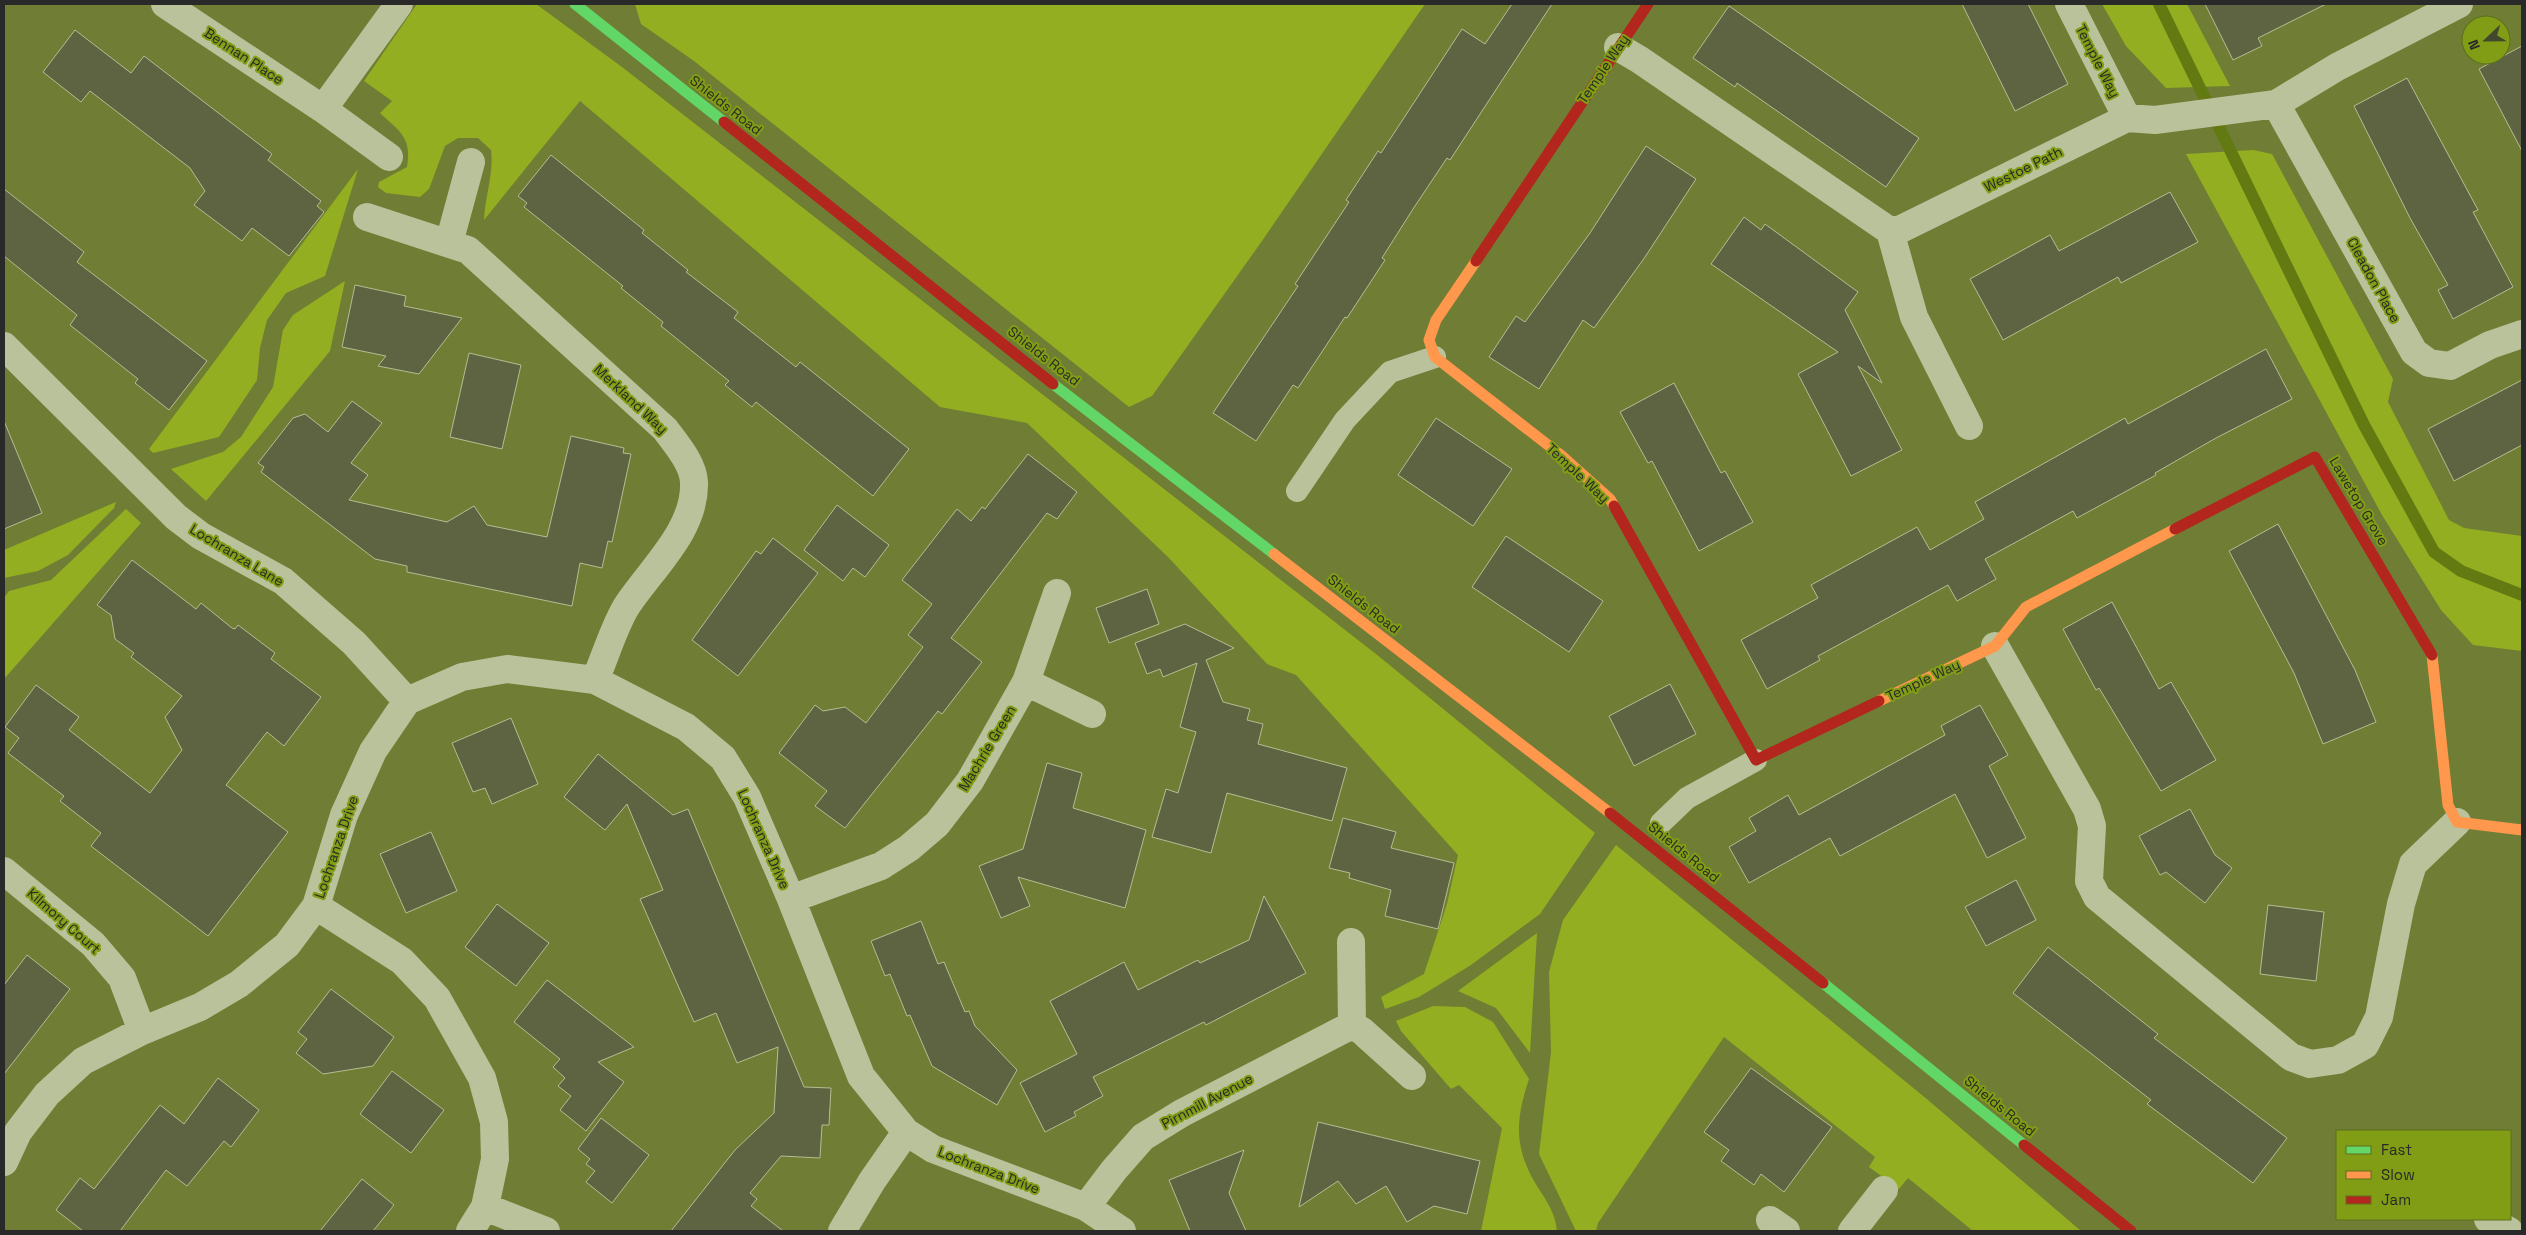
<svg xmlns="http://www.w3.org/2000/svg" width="2526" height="1235" font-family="'Space Grotesk',sans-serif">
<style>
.green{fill:#93ae21}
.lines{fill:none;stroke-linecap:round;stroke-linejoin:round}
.stream{stroke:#637911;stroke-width:12}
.building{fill:#5e6441;stroke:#b4bd93}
.lane{stroke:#bac29c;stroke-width:22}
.street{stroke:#bac29c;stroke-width:28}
.fast{stroke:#63d668;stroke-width:11}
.slow{stroke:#ff974d;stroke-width:11}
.jam{stroke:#b3261e;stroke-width:11}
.labels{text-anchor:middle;stroke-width:4;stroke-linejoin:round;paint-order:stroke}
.street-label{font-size:14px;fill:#292929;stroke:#819d15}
</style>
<rect width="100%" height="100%" fill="#6f7e34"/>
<path class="green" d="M417,4H536L622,67L1376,654L1595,833L1540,914L1471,965L1419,997L1385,1009L1381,997L1424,974L1447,904L1458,855L1296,675L1267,664L1168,557L1027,423L940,407L580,101L484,220C485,196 494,174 491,150L478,138H458L445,146L429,189L420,197L386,193L378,187L379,182L407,167C412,137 400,132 380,113L392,101L364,81Z
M635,4H1425L1262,241L1152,396L1129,407L694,61L641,24Z
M2102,4H2187L2230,86L2166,88L2126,46Z
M2253,150L2272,154L2393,379L2388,402L2449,520L2464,528L2522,536V651L2473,645L2441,610L2382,515L2186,154Z
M358,169L325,276L286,293L267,320L260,348L257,380L219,437L153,453L149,449Z
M345,281L330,351L206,501L171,469L223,452L241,437L273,387L283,330L293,315Z
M116,502L114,508L68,555L38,571L4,578V550Z
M126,509L141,523L4,679V598L9,591L51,580Z
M1616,845L1928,1100L2081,1231H1973L1908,1178L1899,1189L1869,1167L1875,1157L1724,1037L1598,1223L1596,1231H1576L1539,1154L1551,1052L1549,972L1563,920Z
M1537,933L1530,1053L1496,1008L1458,991Z
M1433,1006L1465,1007L1493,1022L1529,1079C1515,1121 1514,1148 1537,1186C1547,1202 1555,1212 1557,1231H1481L1502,1128L1459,1085L1451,1089L1401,1031L1396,1021Z"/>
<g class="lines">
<path class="stream" d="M2159,4L2364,425L2434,552L2461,571L2522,595"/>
</g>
<path class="building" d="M1512,4H1552L1450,160L1447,158L1413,209L1382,258L1385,260L1347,318L1345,317L1298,388L1293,385L1256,441L1213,413L1298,286L1295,284L1349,202L1346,200L1378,151L1381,153L1462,29L1485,44Z
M1962,4H2028L2068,84L2015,111Z
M2205,4H2326L2258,38L2262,46L2233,60Z
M1729,6L1919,138L1886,187L1737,83L1735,87L1693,58Z
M75,30L131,73L144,56L272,154L268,160L321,201L317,206L324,212L289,256L252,228L242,241L194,205L205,191L190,168L90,91L81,102L43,72Z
M2522,46V151L2479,69Z
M2407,78L2478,210L2473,212L2513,287L2453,319L2438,290L2448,285L2410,218L2354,106Z
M1646,146L1696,179L1645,257L1594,328L1583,320L1539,389L1489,357L1516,316L1525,322L1590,233Z
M551,155L644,230L642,233L688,270L686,272L738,312L734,318L796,367L800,362L909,449L873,496L756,402L752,407L725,385L729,381L661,326L663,322L621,288L623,286L524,207L527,203L518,196Z
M4,189L84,252L77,262L207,361L169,410L135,383L138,379L70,325L77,315L4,256Z
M2170,192L2198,242L2121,283L2118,277L2003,340L1970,279L2050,235L2059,251Z
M1744,217L1761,230L1765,224L1858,292L1845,310L1882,383L1858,366L1902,450L1851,476L1798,374L1838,352L1711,264Z
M355,285L406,296L404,306L462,318L419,374L378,366L386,356L342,347Z
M2266,349L2292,399L2216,438L2155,473L2156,475L2077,518L2073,511L1985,559L1996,579L1957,601L1948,585L1818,656L1820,660L1767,689L1741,640L1818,598L1811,585L1917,527L1930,550L1984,519L1975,502L2125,418L2128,424Z
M469,353L521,365L502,449L450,437Z
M2522,380V445L2454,481L2428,429Z
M1674,383L1721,473L1725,471L1753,522L1699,551L1652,461L1648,463L1620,412Z
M352,401L382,423L351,463L368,475L349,500L447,522L474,506L487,525L547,537L571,436L624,448L623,453L631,454L612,542L608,541L602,568L580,563L572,606L407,572V566L375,559L261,472L264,467L258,463L293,418L305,414L328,432Z
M1436,418L1512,469L1473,526L1398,475Z
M4,421L42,513L4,529Z
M1028,454L1077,492L1057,519L1047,513L951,638L982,662L942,714L938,711L845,828L815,806L827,791L779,753L815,705L823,711L845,707L866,723L923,647L908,635L932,604L902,580L957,509L971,521L982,507L985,509Z
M837,505L889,545L865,577L853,568L843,581L804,550Z
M2278,524L2355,670L2376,722L2323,744L2294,673L2229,551Z
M1506,536L1603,601L1569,652L1472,587Z
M773,538L818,573L738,676L692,640L756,551L761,554Z
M132,560L196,609L201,603L232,628L235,629L238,625L275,653L271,659L321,697L284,746L267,732L226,785L288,832L208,936L91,846L101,833L60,801L64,796L8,753L19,738L5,727L36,685L79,717L69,730L150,793L182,750L165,717L182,696L131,657L134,653L115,639L111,615L97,605Z
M1147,589L1159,624L1109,643L1096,608Z
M2112,602L2159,689L2171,682L2216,760L2161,791L2099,688L2096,690L2063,629Z
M1185,624L1234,648L1206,660L1223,702L1250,709L1247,720L1263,724L1258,744L1347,768L1332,821L1227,793L1211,853L1152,837L1166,789L1178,793L1196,732L1180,727L1197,663L1163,677L1160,669L1147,674L1135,643Z
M1670,684L1696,734L1634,766L1609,716Z
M1980,705L2008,755L1989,766L2026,838L1987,858L1955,794L1840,856L1830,838L1749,883L1729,847L1756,831L1749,818L1788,795L1799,815L1945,735L1941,726Z
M511,718L538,784L492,804L485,788L473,792L452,743Z
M598,754L673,815L688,809L804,1087L831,1088L829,1125H822L820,1158L781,1156L750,1193L757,1199L751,1206L783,1231H671L735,1150L774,1113L778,1047L737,1063L716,1013L694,1022L640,899L663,890L627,804L605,830L564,797Z
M1047,763L1082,773L1073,808L1146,830L1125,908L1018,877L1030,906L1001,918L979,866L1023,849Z
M2190,809L2215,855L2232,868L2205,903L2166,872L2160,875L2139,836Z
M1343,818L1396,832L1391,848L1454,863L1438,929L1385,916L1391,890L1349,878L1350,873L1329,868Z
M431,832L457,891L406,913L380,854Z
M2016,880L2036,920L1986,946L1965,907Z
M1264,896L1306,973L1206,1025L1204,1022L1093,1077L1103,1096L1074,1112L1076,1116L1045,1132L1020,1083L1077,1054L1050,1001L1124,962L1138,990L1198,960L1200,963L1249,940Z
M497,904L549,943L516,986L465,947Z
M2268,905L2324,912L2316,981L2260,974Z
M921,921L938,964L944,962L965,1012L969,1011L975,1026L1017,1070L997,1105L932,1066L910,1015L907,1016L890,974L885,976L871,941Z
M2048,947L2158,1034L2154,1038L2287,1138L2253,1183L2147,1104L2151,1100L2013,993Z
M27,955L70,989L4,1074V985Z
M547,980L634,1047L598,1062L624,1082L586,1131L560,1110L571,1096L558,1086L565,1078L553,1067L560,1059L514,1022Z
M331,989L394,1037L373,1066L323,1074L296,1053L307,1039L298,1032Z
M1751,1068L1832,1127L1784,1192L1761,1174L1754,1185L1721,1161L1729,1150L1704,1132Z
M392,1071L444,1110L411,1153L360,1114Z
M218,1078L259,1110L231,1147L224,1141L187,1186L166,1170L120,1231H83L56,1210L80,1178L94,1189L160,1105L184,1124Z
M601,1118L649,1155L612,1203L586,1182L595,1171L586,1164L590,1159L578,1149Z
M1318,1122L1480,1161L1467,1214L1434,1206L1407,1222L1386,1186L1356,1204L1338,1181L1299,1207Z
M1244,1150L1229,1193L1246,1231H1190L1169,1180Z
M362,1179L394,1205L373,1231H320Z"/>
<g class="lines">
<path class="lane" d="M1297,491L1345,420L1390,372L1435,357
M1661,823L1687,798L1756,760"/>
<path class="street" d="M165,4L323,109L389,157
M2069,4L2127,118
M1618,47L1640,60L1890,231L1901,229L2127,118L2155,120L2276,104L2337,67L2459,4
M2276,104L2414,352L2429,363L2450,366L2490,345L2522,334
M323,109L399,4
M367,217L468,250L665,429C676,444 693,463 694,482C696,529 653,567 628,604C615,623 605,658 595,680
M1890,231L1914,317L1969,426
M449,243L471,162
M4,346L176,517L201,536L283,581L354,643L407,701
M1995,646L2087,809L2092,826L2089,881L2097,897L2291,1057L2310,1064L2338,1060L2365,1045L2379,1017L2401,904L2413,864L2457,822
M1026,682L1092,714
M4,871L93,944L122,978L142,1031
M791,899L881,866L909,848L937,824L970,781L1026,682L1057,593
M316,906L402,961L437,998L482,1078L494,1122L495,1159L485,1207L470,1231
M1351,942L1352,1025L1362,1031L1412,1076
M4,1162L18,1132L47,1094L83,1061L142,1031L200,1007L239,984L287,945L316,906L344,815L373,751L407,701L462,677L507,669L595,680L686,727L723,758L747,797L791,899L861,1076L906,1132L933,1149L1086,1207L1122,1231
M485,1207L546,1231
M1086,1207L1114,1170L1143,1137L1182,1113L1352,1025
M2488,1219L2509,1231
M1770,1220L1786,1231
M842,1231L872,1181L906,1132
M1852,1231L1884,1190"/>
<path class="fast" d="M575,4L724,122
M1053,384L1274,554
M1823,983L2024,1145"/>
<path class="slow" d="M1476,261L1436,320L1429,340L1435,357L1562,456L1610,499L1614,506
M1274,554L1610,813
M2432,655L2448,805L2457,822L2522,830
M1879,701L1995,646L2026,607L2175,529"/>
<path class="jam" d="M724,122L1053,384
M1476,261L1648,4
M1614,506L1756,760L1879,701
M2175,529L2315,457L2432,655
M1610,813L1823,983
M2024,1145L2131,1231"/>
</g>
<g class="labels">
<g class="street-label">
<text transform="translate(244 56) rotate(33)" y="5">Bennan Place</text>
<text transform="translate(2098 61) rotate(63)" y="5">Temple Way</text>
<text transform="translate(1603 69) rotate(-56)" y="5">Temple Way</text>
<text transform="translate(726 105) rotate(38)" y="5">Shields Road</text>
<text transform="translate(2023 169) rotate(-26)" y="5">Westoe Path</text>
<text transform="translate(2374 280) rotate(61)" y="5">Cleadon Place</text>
<text transform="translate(1044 356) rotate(38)" y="5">Shields Road</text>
<text transform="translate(631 399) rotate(43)" y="5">Merkland Way</text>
<text transform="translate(1578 473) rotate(43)" y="5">Temple Way</text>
<text transform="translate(2359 501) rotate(59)" y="5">Lawetop Grove</text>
<text transform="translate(237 555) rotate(31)" y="5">Lochranza Lane</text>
<text transform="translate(1364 604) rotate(38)" y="5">Shields Road</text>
<text transform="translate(1923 680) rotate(-25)" y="5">Temple Way</text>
<text transform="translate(987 748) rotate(-59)" y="5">Machrie Green</text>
<text transform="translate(764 839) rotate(66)" y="5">Lochranza Drive</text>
<text transform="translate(336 847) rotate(-71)" y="5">Lochranza Drive</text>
<text transform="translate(1684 852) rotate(39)" y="5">Shields Road</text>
<text transform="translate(64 921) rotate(41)" y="5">Kilmory Court</text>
<text transform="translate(1207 1101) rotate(-28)" y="5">Pirnmill Avenue</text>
<text transform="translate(2000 1106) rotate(39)" y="5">Shields Road</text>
<text transform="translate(989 1170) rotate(21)" y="5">Lochranza Drive</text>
</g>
</g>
<rect width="2526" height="1235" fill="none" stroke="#292929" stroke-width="10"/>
<rect x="2336" y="1130" width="175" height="90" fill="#819d15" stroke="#5e6f1d"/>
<rect x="2346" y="1146" width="25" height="8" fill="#63d668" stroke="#5e6f1d"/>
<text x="2381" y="1155" font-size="15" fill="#292929">Fast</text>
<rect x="2346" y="1171" width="25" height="8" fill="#ff974d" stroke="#5e6f1d"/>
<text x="2381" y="1180" font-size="15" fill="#292929">Slow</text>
<rect x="2346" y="1196" width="25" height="8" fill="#b3261e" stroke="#5e6f1d"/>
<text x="2381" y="1205" font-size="15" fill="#292929">Jam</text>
<g transform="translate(2486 40) rotate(248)"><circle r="24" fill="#819d15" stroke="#5e6f1d"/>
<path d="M0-4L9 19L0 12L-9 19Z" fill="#42472d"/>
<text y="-8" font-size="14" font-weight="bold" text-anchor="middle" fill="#292929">N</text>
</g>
</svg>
